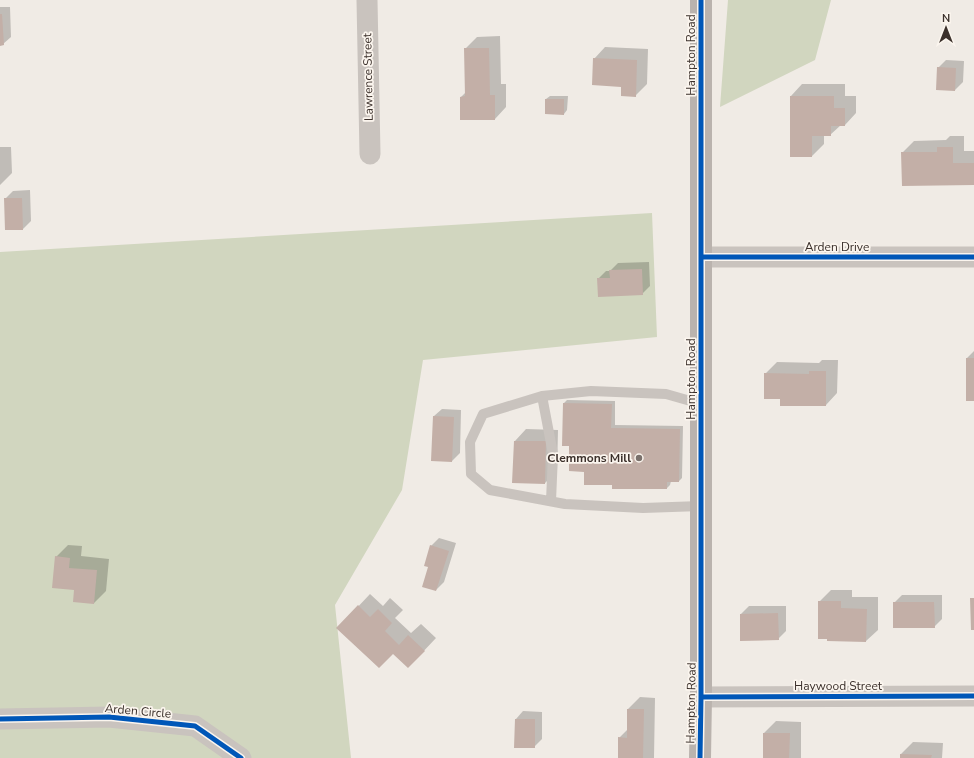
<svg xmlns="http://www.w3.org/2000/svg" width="974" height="758" font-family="'Nunito Sans',sans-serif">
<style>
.green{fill:#d1d6bf}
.shadow{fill:#0003}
.building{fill:#c3afa7}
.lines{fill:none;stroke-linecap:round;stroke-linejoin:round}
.service{stroke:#c9c3be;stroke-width:10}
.minor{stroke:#c9c3be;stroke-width:21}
.secondary{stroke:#bab3ae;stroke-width:22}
.cycleway-casing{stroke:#fbf5ee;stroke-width:8}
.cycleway{stroke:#0057b8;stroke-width:5}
.poi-dot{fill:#7a716c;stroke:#fbf5ee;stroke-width:1.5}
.labels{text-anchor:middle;stroke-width:3.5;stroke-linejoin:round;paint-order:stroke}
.street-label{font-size:12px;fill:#3b302b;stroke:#fbf5ee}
.poi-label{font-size:12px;font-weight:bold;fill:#3b302b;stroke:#fbf5ee;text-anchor:end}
</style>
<rect width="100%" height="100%" fill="#f0ebe5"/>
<path class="green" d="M728,0H831L815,60L720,107Z
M652,213L657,337L423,360L402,490L335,605L351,758H0V252Z"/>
<path class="shadow" d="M0,7H10L11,37L3,44L0,45Z
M500,36L501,84H506V107L495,119L461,97L466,92L465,49L477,37Z
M605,47L648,49L647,84L635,96L622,86L594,59Z
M946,60L964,61L963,82L955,90L938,68Z
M802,84H845V96H856V113L845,125H841L830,135H824V144L812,156L791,96Z
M550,96H568L567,110L564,114L546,99Z
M950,136H964V151H974V184L902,153L914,141L946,140Z
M0,147H11L12,173L0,185Z
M30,190L31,221L23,229L5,199L13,191Z
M649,262L650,286L642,294L598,279L606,271H610L618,263Z
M974,351V400L967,358Z
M822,360H838L837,393L826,405L765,374L777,362L819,363Z
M567,400L615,401V425L683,426L682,478L679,481H671L670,485L667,488L613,484L586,471L570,445L564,403Z
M442,409L461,410L460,453L452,461L434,416Z
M526,429L558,430L557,471L545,483L513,482L515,441Z
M439,538L456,543L444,582L436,590L430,566L431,546Z
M68,545L82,546L81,556L109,559L106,591L94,603L75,589L56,557Z
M831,590H852V597H878V630L866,641L819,602Z
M370,594L383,606L390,598L403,610L395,618L411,633L421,624L436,638L420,655L394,653L338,628Z
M902,595H942V619L934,627L894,603Z
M749,606H786V631L778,639L741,614Z
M640,697L655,698L654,758H619V738L628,729V709Z
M523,711L542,712V739L534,747L516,719Z
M776,721L801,722V758H764V733Z
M913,742L943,743L942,758H901V754Z"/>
<path class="building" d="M0,14H2L4,45L0,46Z
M464,48H489L490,95H495V120H460V97L465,96Z
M593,58L637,60L636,97L621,96V87L592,85Z
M937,67L956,68L955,91L936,90Z
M790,96H834V108H845V126H831V136H812V157H790Z
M545,99H564V115L545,114Z
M937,147H953V163H974V185L902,186L901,152H937Z
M4,198H22L23,230H5Z
M642,269L643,295L598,297L597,278H610L609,270Z
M966,358H974V401H966Z
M809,371H826V406H780V399H764V373L809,374Z
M563,403L612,404L611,428L680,429L679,482H667V489H612V485H584V472L569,471V446H562Z
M433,416L454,417L452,462L431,461Z
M514,441H546L545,484L512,483Z
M430,545L449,551L436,591L422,587L428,567L424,566Z
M55,556L70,558L69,568L97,570L94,604L73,602L74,590L52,588Z
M970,598H974V630H971Z
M818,601H841V608L867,609L866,642L827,641V639H818Z
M893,602H934L935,628H893Z
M358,605L370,617L378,609L392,623L385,631L399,645L408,635L425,651L408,668L393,654L379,668L336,628Z
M778,613L779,640L740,641V614Z
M627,709H644L643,758H618V737L627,738Z
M515,719H535V748H514Z
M763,733H790L789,758H763Z
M900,754L932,755L931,758H900Z"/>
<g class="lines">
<path class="service" d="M542,396L553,454L551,501
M701,404L666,394L591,391L542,396L483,414L470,442L471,474L490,490L565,504L643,508L701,506"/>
<path class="minor" d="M367,0L370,154
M701,257H974
M701,697L974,696
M0,719L109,717L195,726L241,758"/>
<path class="secondary" d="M700,758L701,697V0"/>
<g class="cycleway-casing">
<path id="cycleway" d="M701,257H974
M701,697L974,696
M0,719L109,717L195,726L241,758
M700,758L701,697V0"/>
</g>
<use href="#cycleway" class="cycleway"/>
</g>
<circle class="poi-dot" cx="639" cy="458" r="4"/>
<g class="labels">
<g class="street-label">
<text transform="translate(691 55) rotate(-90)" y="4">Hampton Road</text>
<text transform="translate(368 77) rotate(-91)" y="4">Lawrence Street</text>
<text x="837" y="251">Arden Drive</text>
<text transform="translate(691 379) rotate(-90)" y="4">Hampton Road</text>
<text x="838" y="690">Haywood Street</text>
<text transform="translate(691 703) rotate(-89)" y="4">Hampton Road</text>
<text transform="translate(138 711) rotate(5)" y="4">Arden Circle</text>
</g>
<g class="poi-label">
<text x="631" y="462">Clemmons Mill</text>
</g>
</g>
<g transform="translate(946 28)" stroke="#fbf5ee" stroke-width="3" paint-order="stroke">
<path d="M0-3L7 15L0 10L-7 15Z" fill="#3b302b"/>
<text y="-6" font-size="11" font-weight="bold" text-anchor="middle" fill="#3b302b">N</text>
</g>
</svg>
